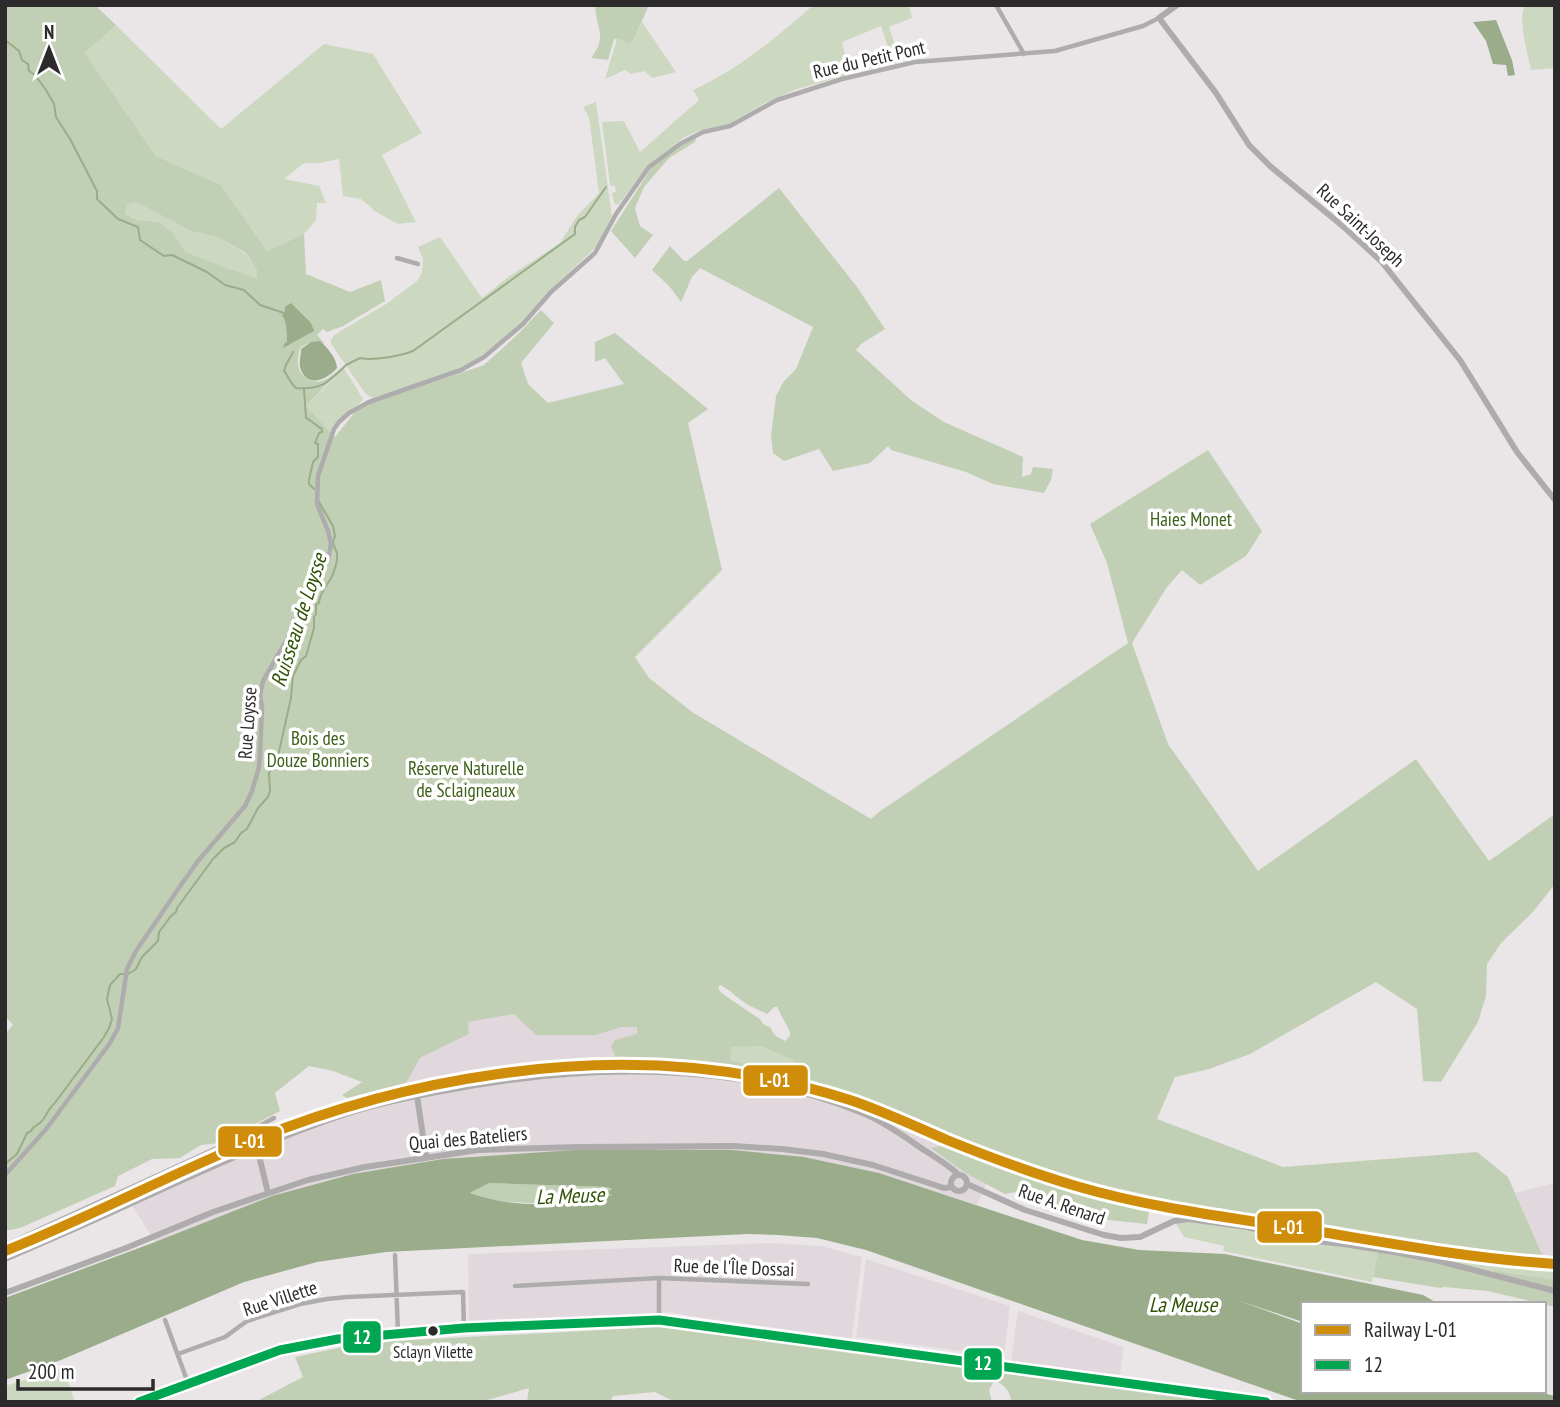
<svg xmlns="http://www.w3.org/2000/svg" width="1560" height="1407" font-family="'PT Sans Narrow',sans-serif">
<style>
.built{fill:#e1d8dd}
.green{fill:#ccd9c0}
.forest{fill:#c1cfb4;fill-rule:evenodd}
.water{fill:#9aac8a;fill-rule:evenodd}
.lines{fill:none;stroke-linecap:round;stroke-linejoin:round}
.stream{stroke:#9aac8a;stroke-width:2}
.street{stroke:#aeacac;stroke-width:4.5}
.secondary{stroke:#aeabac;stroke-width:6}
.primary{stroke:#a7a5a6;stroke-width:6}
.bus-1-casing{stroke:#fff;stroke-width:14}
.bus-1{stroke:#00a651;stroke-width:9}
.rail-1-casing{stroke:#fff;stroke-width:16}
.rail-1{stroke:#cf8d09;stroke-width:10}
.bus-dot{fill:#2d2a2b;stroke:#fff;stroke-width:2.5}
.labels{text-anchor:middle;stroke-width:7;stroke-linejoin:round;paint-order:stroke}
.bus-label{font-size:17px;fill:#2d2a2b;stroke:#fff}
.street-label{font-size:19px;fill:#2d2a2b;stroke:#fff}
.park-label{font-size:19px;fill:#3d6019;stroke:#fff}
.water-label{font-size:21px;font-style:italic;fill:#315206;stroke:#fff}
.line-badge{stroke:#fff;stroke-width:2.5}
.badge-label{font-size:19px;text-anchor:middle;font-weight:bold;fill:#fff}
</style>
<rect width="100%" height="100%" fill="#eae6e8"/>
<path class="built" d="M629,1009L709,1065L797,1081L853,1098L999,1158L998,1165L945,1145L932,1148L967,1174L986,1184L977,1205L879,1173L804,1157L272,1196L155,1242L130,1202L5,1257V1248L261,1132L310,1115L381,1095L374,1068L420,1058L469,1034L468,1022L531,1011Z
M1555,1183V1270H1538L1474,1263L1179,1214L1149,1211L1151,1200L1425,1246L1506,1258L1543,1259L1515,1193Z
M772,1243L821,1246L862,1257L852,1338L696,1317L670,1312L469,1324L468,1254Z
M866,1259L1010,1306L1004,1357L856,1337Z
M1018,1311L1124,1347L1120,1375L1011,1361Z"/>
<path class="green" d="M810,5H909L912,18L889,27L901,62L894,64L881,26L842,42L850,74L797,89L765,103L729,124L701,130L683,138L649,165L618,205L614,203L612,193L616,192L615,186L610,185L602,122L624,121L640,152L699,100L693,90C737,70 775,39 811,7Z
M1525,5H1555V68L1531,70C1528,54 1517,18 1525,5Z
M642,22L676,72L652,78L644,71L631,74L625,70L605,79L617,39L633,41Z
M116,25L221,129L324,44L373,54L422,133L382,155L416,222L398,224L376,212L361,199L343,196L339,159L319,163H304L284,179L319,186L326,203H317L316,220L304,234L267,251L221,185L156,156L85,53Z
M596,102L612,216L597,246L550,290L527,318L508,336L475,360L453,371L375,398L370,397L365,393L331,344V340L334,335L386,304L417,281L422,272L423,259L418,247L440,237L482,298L507,278L560,243L577,216L599,193L589,117L583,107Z
M136,202L191,231L217,237L246,254L257,270V278L227,268L186,252L174,234L159,222L137,220L125,214L128,204Z
M344,368L363,399C358,407 352,408 345,414C339,419 334,425 330,432L306,406Z
M732,1046H758L793,1060L797,1081L752,1073L755,1068L730,1060Z
M1180,1214L1474,1263L1538,1270H1555V1280C1535,1276 1515,1275 1495,1270L1491,1274L1378,1250L1372,1282L1223,1251L1224,1246L1184,1237L1174,1221Z
M63,1368L75,1402H5V1386Z"/>
<path class="forest" d="M5,5H95L116,25L85,53L156,156L221,185L267,251L304,234L306,274L350,292L381,280L385,301L343,326L327,332L323,329L317,335L325,344C316,339 309,342 300,348C299,354 297,360 298,365C300,377 313,385 324,380C331,377 337,371 343,367L306,406L335,437L354,413L369,404L484,365L516,336L541,310L554,323L521,363L528,384L548,403L624,384L605,358L595,362V342L615,333L708,409L688,423L722,570L635,657L649,678L692,712L871,819L879,812L1128,643L1107,563L1090,524L1208,450L1262,531L1246,556L1200,585L1182,570L1167,587L1132,643L1168,744L1258,871L1416,759L1489,861L1555,814V884L1532,913L1501,943L1487,964L1486,996L1478,1022L1441,1082L1423,1081L1417,1009L1376,982L1250,1054L1209,1069L1175,1077L1157,1119L1283,1167L1477,1152L1508,1177L1544,1259L1506,1258L1425,1246L1151,1200L1147,1224L1108,1220L1071,1210L1015,1192L1005,1194L967,1174L931,1148L945,1145L998,1165L999,1157L853,1098L797,1081L793,1060L759,1046L732,1047L730,1060L755,1067L752,1073C708,1065 663,1060 617,1061L611,1046L615,1040L637,1034V1027H621L596,1035H536L514,1014L468,1022L469,1034L420,1058L406,1083L347,1098L342,1095L362,1082L333,1071L309,1066L275,1093L280,1111L219,1143L201,1145L180,1158L152,1159L118,1176L115,1186L20,1228L5,1231V1034L13,1025L5,1016ZM136,202L191,231L217,237L246,253L257,270V278L227,268L186,252L174,234L159,222L137,220L125,214L128,204ZM720,985C729,989 736,997 745,1003C751,1007 759,1010 767,1014L774,1007H777L790,1032V1036L785,1041C778,1037 773,1036 771,1028L763,1024L761,1020L723,994L718,989Z
M595,5H649L633,41L628,43L623,40L614,39L608,60L591,58C608,36 596,29 595,5Z
M696,138L695,142L669,158L644,187L635,208L640,226L653,235L635,258L611,231L652,167L677,148Z
M779,188L857,287L885,329L861,344L856,350L912,401L944,422L1023,457L1022,477L1031,474L1033,467L1053,469L1051,480L1044,493L993,484L966,472L891,450L888,446L870,463L833,471L819,449L784,461L773,453L771,436L776,396L784,381L796,369L813,327L700,268L692,277L681,302L670,287L652,270L670,246L684,261H687Z
M488,1183L608,1187L612,1188L611,1190L593,1192L612,1194L613,1196L561,1205L494,1201L469,1194Z
M1378,1250L1491,1274L1495,1270C1515,1275 1534,1276 1555,1280V1307L1488,1291L1444,1287L1440,1288L1373,1277Z
M658,1327L700,1331L1239,1402H1011C1011,1392 1004,1383 994,1381L989,1390L992,1402H675L655,1392L613,1396L610,1402H527L529,1388L481,1402H255L303,1377L295,1357L343,1347L393,1341Z"/>
<path class="water" d="M1496,20L1512,60L1515,75L1508,76L1506,65L1493,64L1486,41L1473,22Z
M291,303L311,323L314,331L283,348L284,344L287,342C287,334 287,321 282,315L285,311V307Z
M320,341C327,347 337,359 337,368C327,380 306,389 300,367C299,361 301,355 301,349L311,342Z
M589,1149L732,1150L804,1157L879,1173L1082,1240L1139,1250L1225,1254L1423,1295L1439,1304H1303V1322L1237,1300L1303,1324V1391H1534L1555,1396V1402H1302L866,1250L817,1238L778,1235L747,1234L386,1252L317,1262L244,1282L61,1360L5,1380V1298L155,1242L272,1196L353,1174L443,1159ZM489,1183L608,1187L612,1189L611,1190L593,1192L591,1193V1196L611,1194L612,1195C569,1206 512,1209 470,1193Z"/>
<g class="lines">
<path class="stream" d="M5,40L19,51L22,60L28,64L29,71L35,75L46,90L54,104L56,117L70,139L97,191V199L118,219L138,227L140,240L164,256L172,255L207,272L225,285L244,290L260,305L284,313
M293,352C290,360 286,361 284,371C289,377 290,383 296,388C321,390 328,383 345,366
M346,365L360,358C373,361 400,356 413,351L575,234V227L579,220L585,217L606,187
M304,389L306,418C313,421 316,426 322,429V432L319,433L315,443L318,444V457L313,462L309,480V484L314,489
M5,1164L17,1154L27,1133L31,1131C34,1124 38,1126 42,1121C47,1115 48,1109 54,1104L104,1037L109,1028L112,1019L107,999L110,985L120,974H128L136,969L142,957L158,941L159,932L171,916L176,912L177,908L213,859L224,848L235,842L241,833L247,829L258,808L268,797L270,791L269,773L278,756L291,698L293,676L301,660L306,656L314,628V617L316,614V604L319,603C320,589 331,583 334,571C336,566 338,557 337,553C334,545 331,544 335,536L333,526L319,502"/>
<path class="street" d="M996,5L1024,54
M397,258L418,264
M5,1175L47,1128L110,1043L118,1028L127,969L136,951L181,885L198,861L245,806L252,791L259,767L260,753L262,707L260,695L263,681L289,636L328,560L331,544L328,531L317,504L318,476L334,429L339,422L349,413L369,402L461,370L484,357L523,324L551,292L595,253L616,214L649,167L680,144L703,132L730,126L777,100L842,79L915,62L1055,51L1143,26L1159,18
M5,1245L230,1142L274,1118
M395,1255L398,1333
M515,1286L659,1278L808,1284
M165,1320L188,1383
M659,1320V1278
M178,1354L225,1337L247,1321L300,1304L327,1299L347,1297L463,1292L464,1328"/>
<path class="secondary" d="M1177,5L1159,18L1216,93L1249,145L1270,166L1345,228L1381,261L1460,360L1517,452L1555,500
M417,1096L426,1156
M257,1147L268,1193
M951 1183a8 8 0 1 1 16 0a8 8 0 1 1-16 0Z
M967,1184L1025,1210L1104,1235L1121,1238L1140,1237L1174,1221L1189,1219L1247,1227L1295,1239L1344,1244L1400,1253L1435,1260L1555,1291
M5,1259C49,1240 93,1221 136,1201C205,1170 274,1138 346,1114C379,1103 414,1096 448,1090C584,1064 736,1060 865,1114C886,1123 905,1137 924,1150C935,1157 948,1165 958,1174
M5,1293L126,1248L213,1212L308,1180L365,1167L478,1150L578,1147L733,1146L782,1149L823,1154L873,1165L944,1188L952,1187"/>
<path class="primary" d="M138,1402L280,1350L338,1339L398,1333L464,1328L659,1320L1268,1402"/>
<g class="bus-1-casing">
<path id="bus-1" d="M139,1402L280,1350L338,1339L464,1328L659,1320L1266,1402"/>
</g>
<use href="#bus-1" class="bus-1"/>
<g class="rail-1-casing">
<path id="rail-1" d="M5,1251C88,1218 167,1176 249,1142C329,1109 412,1086 498,1074C616,1057 736,1063 850,1100C883,1111 914,1126 947,1140C989,1157 1032,1173 1076,1186C1154,1209 1235,1218 1315,1231C1395,1244 1474,1259 1555,1264"/>
</g>
<use href="#rail-1" class="rail-1"/>
</g>
<circle class="bus-dot" cx="433" cy="1331" r="6"/>
<g class="labels">
<g class="bus-label">
<text x="433" y="1358">Sclayn Vilette</text>
</g>
<g class="street-label">
<text transform="translate(869 59) rotate(-13)" y="7">Rue du Petit Pont</text>
<text transform="translate(1361 225) rotate(43)" y="7">Rue Saint-Joseph</text>
<text transform="translate(247 723) rotate(-86)" y="7">Rue Loysse</text>
<text transform="translate(468 1138) rotate(-5)" y="7">Quai des Bateliers</text>
<text transform="translate(1062 1204) rotate(19)" y="7">Rue A. Renard</text>
<text transform="translate(734 1267) rotate(2)" y="7">Rue de l'Île Dossai</text>
<text transform="translate(280 1298) rotate(-18)" y="7">Rue Villette</text>
</g>
<g class="park-label">
<text x="1191" y="526">Haies Monet</text>
<text x="318" y="745">Bois des<tspan x="318" dy="22">Douze Bonniers</tspan></text>
<text x="466" y="775">Réserve Naturelle<tspan x="466" dy="22">de Sclaigneaux</tspan></text>
</g>
<g class="water-label">
<text transform="translate(299 620) rotate(-72)" y="7">Ruisseau de Loysse</text>
<text transform="translate(570 1196) rotate(-2)" y="7">La Meuse</text>
<text x="1183" y="1312">La Meuse</text>
</g>
</g>
<g class="line-badge">
<rect x="742" y="1064" width="67" height="33" rx="7" fill="#cf8d09"/>
<rect x="217" y="1125" width="66" height="33" rx="7" fill="#cf8d09"/>
<rect x="1256" y="1210" width="67" height="34" rx="7" fill="#cf8d09"/>
<rect x="342" y="1320" width="40" height="34" rx="7" fill="#00a651"/>
<rect x="963" y="1347" width="40" height="34" rx="7" fill="#00a651"/>
</g>
<g class="badge-label">
<text x="775" y="1087">L-01</text>
<text x="250" y="1148">L-01</text>
<text x="1289" y="1234">L-01</text>
<text x="362" y="1344">12</text>
<text x="983" y="1370">12</text>
</g>
<rect width="1560" height="1407" fill="none" stroke="#2d2a2b" stroke-width="14"/>
<rect x="1301" y="1302" width="245" height="91" fill="#ffffff" stroke="#abaaaa" stroke-width="2"/>
<rect x="1315" y="1325" width="35" height="10" fill="#cf8d09" stroke="#abaaaa" stroke-width="2"/>
<text x="1364" y="1337" font-size="21" fill="#2d2a2b">Railway L-01</text>
<rect x="1315" y="1360" width="35" height="10" fill="#00a651" stroke="#abaaaa" stroke-width="2"/>
<text x="1364" y="1372" font-size="21" fill="#2d2a2b">12</text>
<g transform="translate(49 49)" stroke="#ffffff" stroke-width="5" paint-order="stroke">
<path d="M0-5L12 26L0 18L-12 26Z" fill="#2d2a2b"/>
<text y="-10" font-size="19" font-weight="bold" text-anchor="middle" fill="#2d2a2b">N</text>
</g>
<path d="M18 1379v10h135v-10" fill="none" stroke="#2d2a2b" stroke-width="3.5"/>
<text x="28" y="1379" font-size="21" fill="#2d2a2b" stroke="#ffffff" stroke-width="5" paint-order="stroke">200 m</text>
</svg>
